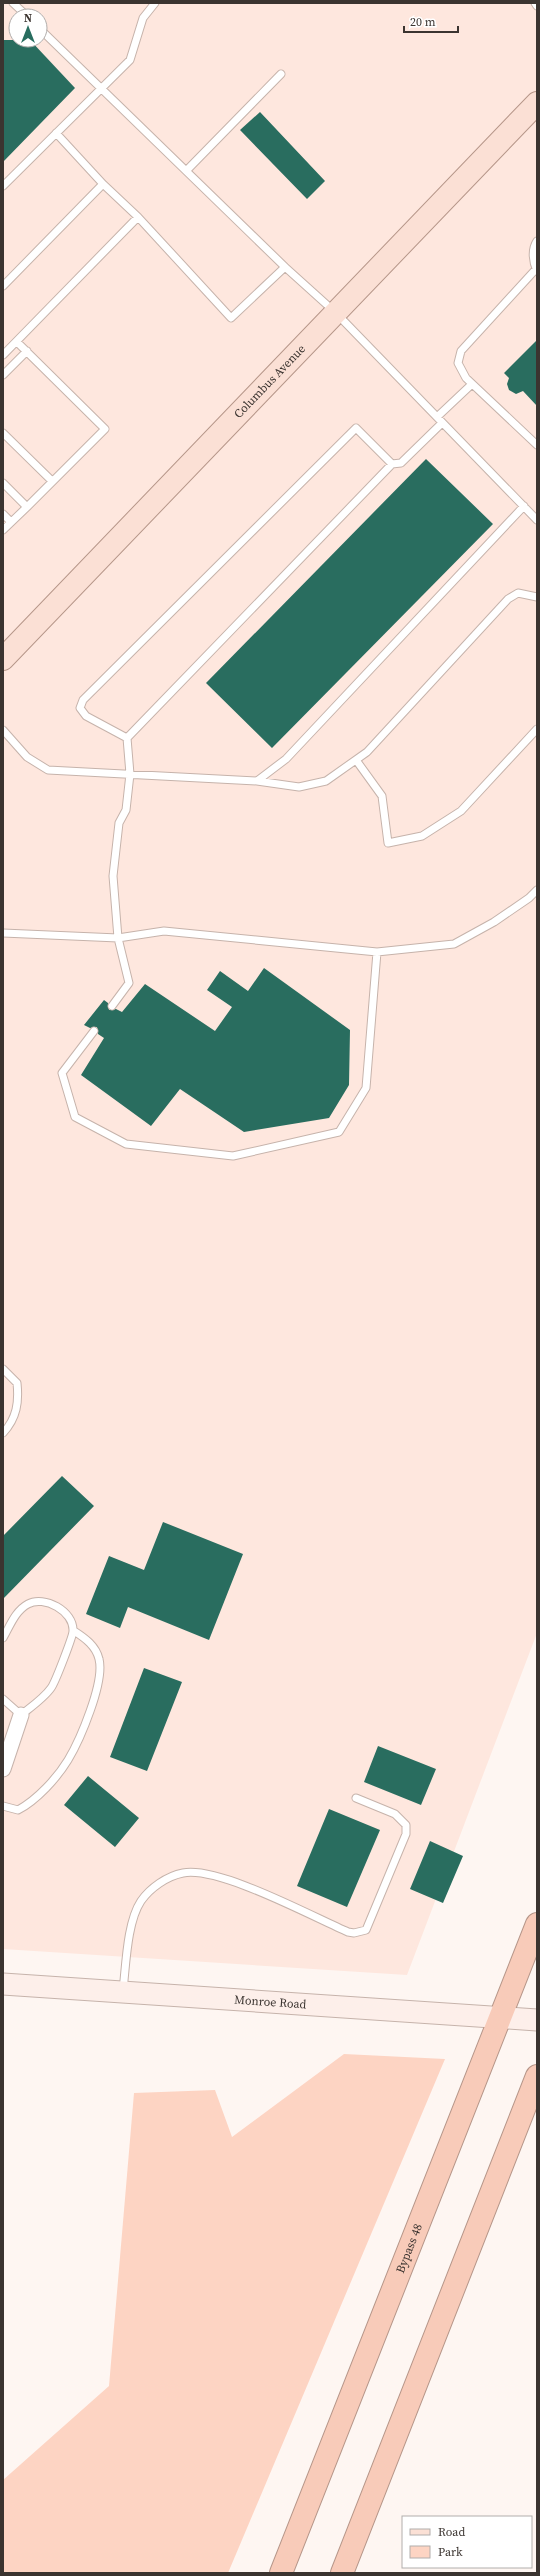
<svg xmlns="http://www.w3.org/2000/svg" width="540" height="2576" font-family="'Source Serif 4',serif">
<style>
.built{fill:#fee7de;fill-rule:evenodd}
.green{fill:#fdd4c3}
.building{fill:#296d5f}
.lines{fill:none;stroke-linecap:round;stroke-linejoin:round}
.lane-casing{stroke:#c6b3ab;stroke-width:9}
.street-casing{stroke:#c6b3ab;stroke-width:17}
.secondary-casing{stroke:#c6b3ab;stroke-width:23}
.primary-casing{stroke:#b69689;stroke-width:24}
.highway-casing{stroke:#b69689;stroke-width:24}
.lane{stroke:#fff;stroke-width:7}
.street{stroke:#fff;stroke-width:15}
.secondary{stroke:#fdefea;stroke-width:21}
.primary{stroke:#fbe0d5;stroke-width:22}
.highway{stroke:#f8cbb9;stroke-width:22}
.labels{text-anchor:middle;stroke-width:4;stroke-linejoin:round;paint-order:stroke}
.street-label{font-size:12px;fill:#3b3430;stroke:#fff}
</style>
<rect width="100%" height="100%" fill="#fef6f2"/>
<path class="built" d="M3,3H537V1633L407,1975L3,1949ZM16,16H40V40H16Z"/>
<path class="green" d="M344,2054L445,2059L228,2573H3V2480L109,2386L134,2093L215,2090L232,2137Z"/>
<path class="building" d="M3,40H30L75,88L3,162Z
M260,112L325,181L307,199L240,130Z
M537,340V406L523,391L516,394L509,390L507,384L509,378L504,373Z
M426,459L493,524L272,748L206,683Z
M264,968L350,1030L349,1085L329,1118L244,1132L180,1089L151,1126L81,1075L104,1038L98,1034L97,1027L90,1028L84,1025L104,1000L108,1003L109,1010L116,1009L122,1012L145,984L215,1031L232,1007L207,990L220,971L248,991Z
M62,1476L94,1506L3,1599V1536Z
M163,1522L243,1554L209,1640L128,1607L120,1628L86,1614L109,1556L144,1570Z
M144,1668L182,1682L147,1771L110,1757Z
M378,1746L436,1769L421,1805L364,1782Z
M88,1776L139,1818L115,1847L64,1805Z
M329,1809L380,1830L347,1907L297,1886Z
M430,1841L463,1856L443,1903L410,1889Z"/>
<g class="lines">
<g class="lane-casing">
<path id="lane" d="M13,3L27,16
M535,3L537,6
M40,29L285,267L336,313L537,520
M187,170L281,74
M3,186L130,60L143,18L155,3
M138,217L231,318L285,267
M537,241C531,250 533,262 537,271
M536,269L461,351L458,363L466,378L537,445
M3,286L103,184L56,133
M3,355L138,217L103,184
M3,375L27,351
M437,417L472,384
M3,433L52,481
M3,483L27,507L105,429L17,342
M3,514L11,522
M3,530L27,507
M3,730L27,757L48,770L257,781L286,759L524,506
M127,738L392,464
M356,760L382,796L388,843L422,836L461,811L537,729
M257,781L299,787L326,781L367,752L508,599L518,593L537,597
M3,933L118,938L164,931L377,952L454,944L494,922L529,898L537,890
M112,1006L129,983L118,938L113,876L119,823L126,810L130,774L127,738L86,716L80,708L83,700L356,428L392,464L401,463L442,423
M94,1031L62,1073L75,1117L126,1144L233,1156L339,1132L366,1088L377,952
M3,1369L17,1383C19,1402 17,1418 3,1433
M3,1638C10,1626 15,1611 28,1604C44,1595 74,1611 73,1631C73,1636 55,1683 51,1688C44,1698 31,1707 21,1715L3,1699
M3,1806L18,1810C37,1800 57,1778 68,1760C80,1740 105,1682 99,1659C96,1646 85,1638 74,1631
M123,1990C126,1965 127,1922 141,1901C150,1888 167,1876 183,1873C219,1866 311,1916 348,1932L354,1933L366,1930L406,1834V1825L395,1814L356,1798"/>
</g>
<g class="street-casing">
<path id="street" d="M3,1769L21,1715"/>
</g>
<g class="secondary-casing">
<g id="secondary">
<path id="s1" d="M3,1984L537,2020"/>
</g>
</g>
<g class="primary-casing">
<g id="primary">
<path id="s2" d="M3,659L537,103"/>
</g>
</g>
<g class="highway-casing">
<g id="highway">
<path id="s3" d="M281,2573L537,1924"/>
<path d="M342,2573L537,2076"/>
</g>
</g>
<use href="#lane" class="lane"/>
<use href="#street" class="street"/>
<use href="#secondary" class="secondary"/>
<use href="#primary" class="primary"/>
<use href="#highway" class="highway"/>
</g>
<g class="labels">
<g class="street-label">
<text dy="4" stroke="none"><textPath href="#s2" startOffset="385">Columbus Avenue</textPath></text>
<text dy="4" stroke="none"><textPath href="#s1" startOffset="268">Monroe Road</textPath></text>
<text dy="4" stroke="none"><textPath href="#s3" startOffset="349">Bypass 48</textPath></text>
</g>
</g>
<rect width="540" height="2576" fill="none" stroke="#3b3430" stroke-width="8"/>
<rect x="402" y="2516" width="130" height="52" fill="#ffffff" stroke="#b1aeac"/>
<rect x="410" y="2529" width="20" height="6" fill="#fbe0d5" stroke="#b1aeac"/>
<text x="438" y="2536" font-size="12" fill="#3b3430">Road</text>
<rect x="410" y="2546" width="20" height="12" fill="#fdd4c3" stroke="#b1aeac"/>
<text x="438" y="2556" font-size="12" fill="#3b3430">Park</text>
<g transform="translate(28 28)"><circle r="19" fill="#ffffff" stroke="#b1aeac"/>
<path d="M0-3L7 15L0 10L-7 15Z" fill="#286d5f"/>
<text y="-6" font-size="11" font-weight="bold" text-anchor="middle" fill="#3b3430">N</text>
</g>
<path d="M404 26v6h54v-6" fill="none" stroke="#3b3430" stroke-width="2"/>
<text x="410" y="26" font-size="12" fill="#3b3430" stroke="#ffffff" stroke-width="3" paint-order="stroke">20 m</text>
</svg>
